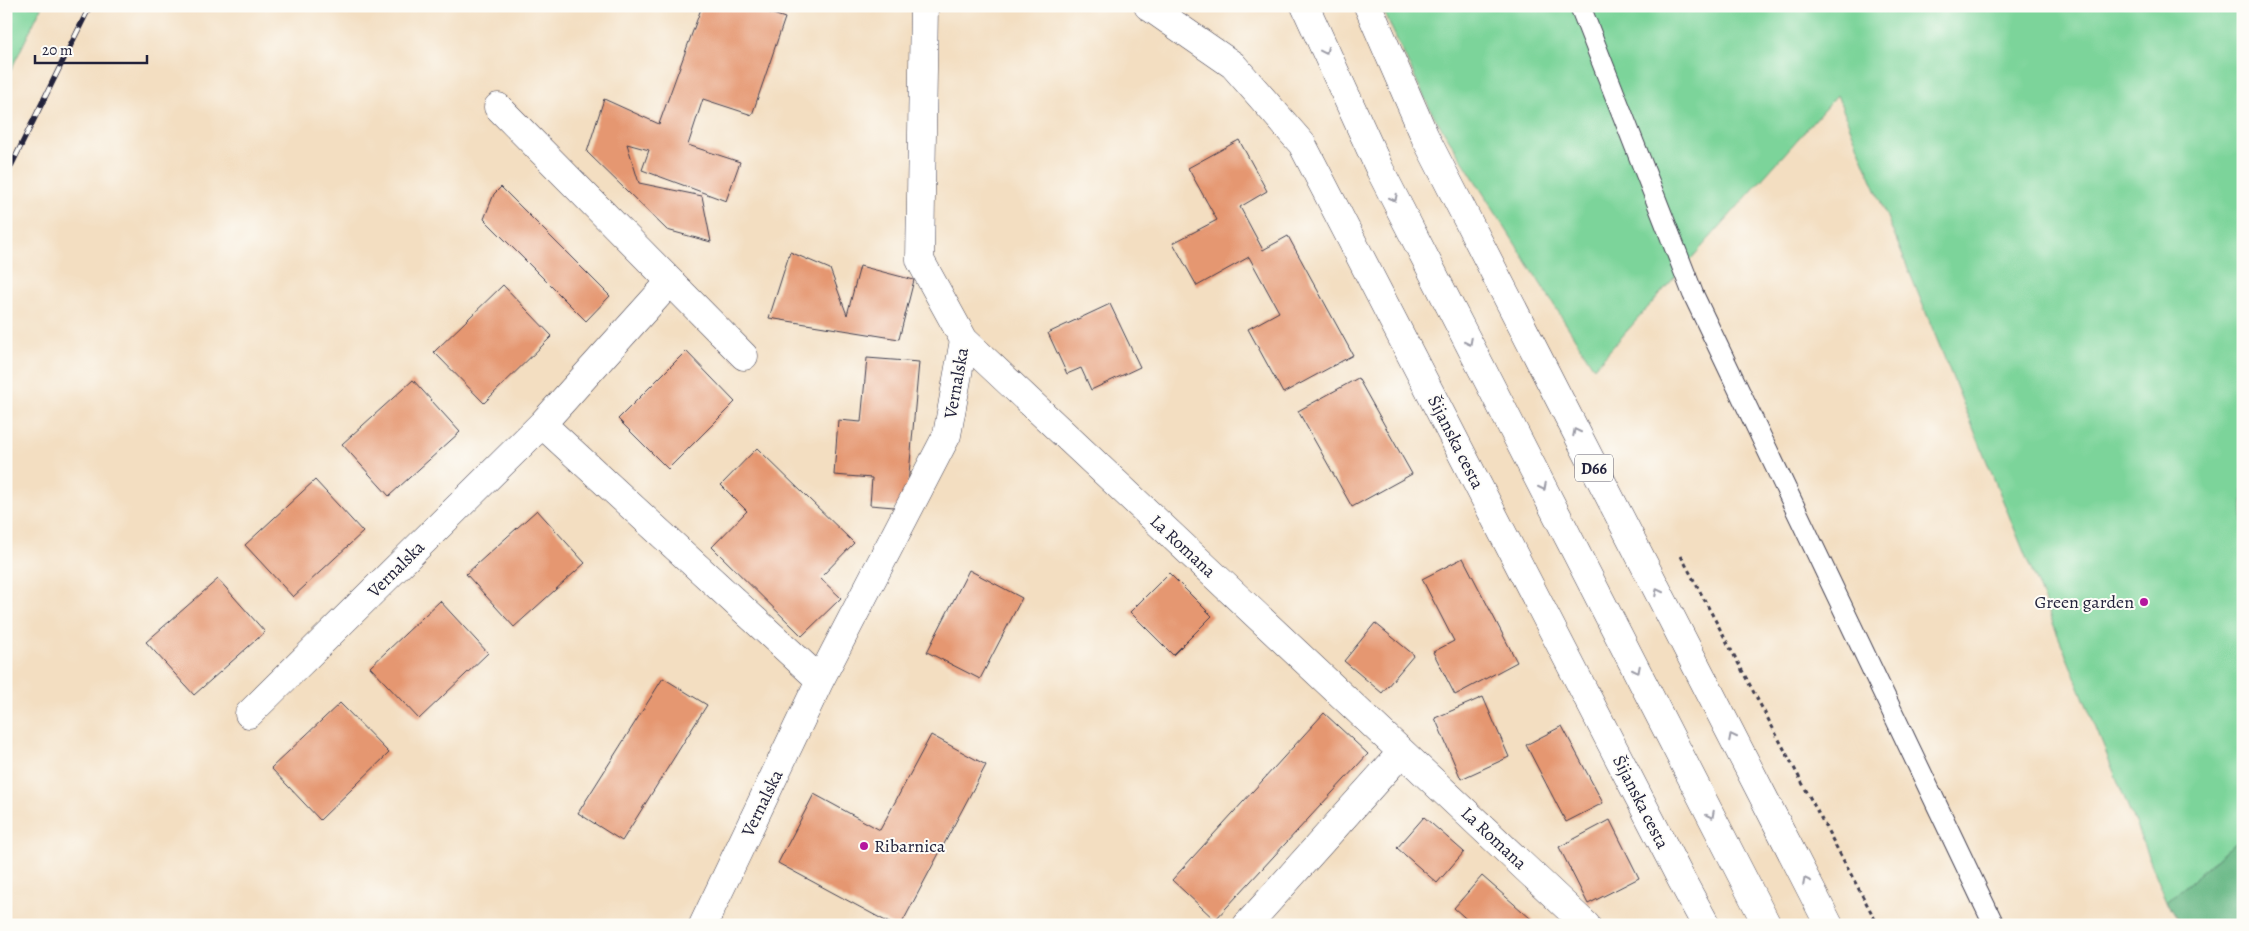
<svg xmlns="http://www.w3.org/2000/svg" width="2249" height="931" font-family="Alegreya,serif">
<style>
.green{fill:#7bd49a;stroke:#4e7b6a}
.forest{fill:#64b682;stroke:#436c5e}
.building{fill:#e59771}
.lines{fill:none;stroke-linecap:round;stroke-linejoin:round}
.service-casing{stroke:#413e4f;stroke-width:22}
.minor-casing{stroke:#413e4f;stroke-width:29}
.primary-casing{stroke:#413e4f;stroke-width:29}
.path{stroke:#413e4f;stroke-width:3;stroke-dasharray:4 4;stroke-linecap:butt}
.service{stroke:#fff;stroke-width:20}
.minor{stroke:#fff;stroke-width:28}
.primary{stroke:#fff;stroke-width:28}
.rail-casing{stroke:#22223b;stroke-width:5.5}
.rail{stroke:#fdfcf7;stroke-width:4;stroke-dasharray:11;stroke-linecap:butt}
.oneway{stroke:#9c9ca7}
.poi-dot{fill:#b5179e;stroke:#fdfcf7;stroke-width:2}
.labels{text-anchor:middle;stroke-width:4;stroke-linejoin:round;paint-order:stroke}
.shield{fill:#fdfcf7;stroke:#646373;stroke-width:1}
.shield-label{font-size:16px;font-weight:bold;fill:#22223b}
.street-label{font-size:18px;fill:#22223b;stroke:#fdfcf7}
.poi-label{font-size:18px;fill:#22223b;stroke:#fdfcf7;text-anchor:end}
</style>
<rect width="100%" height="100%" fill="#fdfcf7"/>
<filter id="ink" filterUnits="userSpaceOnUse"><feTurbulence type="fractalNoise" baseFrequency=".02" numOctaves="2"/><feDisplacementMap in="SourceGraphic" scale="10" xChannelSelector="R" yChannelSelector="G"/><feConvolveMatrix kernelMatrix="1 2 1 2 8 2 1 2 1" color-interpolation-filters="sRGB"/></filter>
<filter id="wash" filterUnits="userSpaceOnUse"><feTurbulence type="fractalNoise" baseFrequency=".0096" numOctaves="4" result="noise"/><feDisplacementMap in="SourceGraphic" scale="20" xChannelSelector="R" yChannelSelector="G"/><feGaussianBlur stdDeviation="1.12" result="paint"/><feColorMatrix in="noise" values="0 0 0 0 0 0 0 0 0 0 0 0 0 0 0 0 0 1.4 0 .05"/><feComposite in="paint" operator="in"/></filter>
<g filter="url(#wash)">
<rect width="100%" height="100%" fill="#f3dec1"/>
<path class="green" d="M6,6H42L6,80Z
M1381,6H2243V836L2167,902L1837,95L1594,368L1431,111Z"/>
<path class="forest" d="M2243,836V925H2181L2167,902Z"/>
<g id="blocks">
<path class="building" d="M702,6H750L785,18L752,115L703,99L688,145L740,162L726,201L642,170L649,150L627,144L639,183L702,196L711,242L667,230L587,152L604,99L659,124Z
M1239,140L1267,191L1240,207L1263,250L1288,236L1353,355L1283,393L1248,329L1279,312L1249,257L1197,286L1173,243L1217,220L1188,168Z
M501,187L610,296L586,321L484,219L494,194Z
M790,252L830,269L847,315L860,266L914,280L899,339L769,318Z
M503,285L552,336L484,403L434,352Z
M1110,304L1140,367L1091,390L1081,368L1067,374L1048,333Z
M686,351L735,402L668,469L618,419Z
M867,358L919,362L906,508L870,505L872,478L834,475L838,420L861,422Z
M1358,378L1412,474L1352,507L1298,411Z
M413,380L460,432L389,496L342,444Z
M757,448L854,543L820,578L841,598L802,636L712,547L747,511L721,485Z
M315,480L363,532L293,597L245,545Z
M537,510L585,563L514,627L466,574Z
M1463,558L1517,662L1455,695L1433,652L1454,641L1422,579Z
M969,570L1022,598L980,679L927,652Z
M1169,573L1212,616L1173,655L1130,612Z
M218,579L265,632L194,695L146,642Z
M440,601L488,653L419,719L370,667Z
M1375,623L1414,655L1382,693L1344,661Z
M663,678L707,705L622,841L578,813Z
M1483,697L1509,757L1461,779L1435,718Z
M340,703L389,753L320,820L271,768Z
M1324,713L1368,754L1215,920L1172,880Z
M1562,726L1603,803L1566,822L1526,745Z
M931,735L986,765L901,925H893L778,863L814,794L880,830Z
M1424,817L1464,852L1437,883L1397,848Z
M1610,820L1639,878L1588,904L1559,847Z
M1482,876L1538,925H1473L1454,908Z"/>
</g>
</g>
<g filter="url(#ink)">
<use href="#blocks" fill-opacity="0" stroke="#413e4f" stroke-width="1"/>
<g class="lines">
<g class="service-casing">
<path id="service" d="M1580,6L1693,294L1994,925"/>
</g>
<g class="minor-casing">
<path id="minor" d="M1148,6L1233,65L1302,144L1681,879L1706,925
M498,107L744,356
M964,340L1586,925
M542,424L820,680
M249,714L542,424L669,283
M703,925L820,680L947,435L964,340L920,260L924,6
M1247,925L1402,752"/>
</g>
<g class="primary-casing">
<path id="primary" d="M1305,6L1380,170L1767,925
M1368,6L1425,137L1829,925"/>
</g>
<path class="path" d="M1681,556L1878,925"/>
<use href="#service" class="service"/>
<use href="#minor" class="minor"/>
<use href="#primary" class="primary"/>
<g class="rail-casing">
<path id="rail" d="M6,176L90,6"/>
</g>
<use href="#rail" class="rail"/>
</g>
<defs><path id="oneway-chevron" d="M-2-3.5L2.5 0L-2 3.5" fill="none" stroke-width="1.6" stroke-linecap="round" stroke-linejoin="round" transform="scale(1.25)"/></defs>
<g class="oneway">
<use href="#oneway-chevron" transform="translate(1325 51) rotate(65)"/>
<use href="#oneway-chevron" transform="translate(1394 198) rotate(63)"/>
<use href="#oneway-chevron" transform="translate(1469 342) rotate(63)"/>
<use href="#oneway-chevron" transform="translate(1576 432) rotate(-117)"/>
<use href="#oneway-chevron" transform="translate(1543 487) rotate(63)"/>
<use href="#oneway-chevron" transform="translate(1658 592) rotate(-117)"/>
<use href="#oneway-chevron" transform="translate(1637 670) rotate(63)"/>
<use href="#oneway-chevron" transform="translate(1732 737) rotate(-117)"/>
<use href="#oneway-chevron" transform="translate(1711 815) rotate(63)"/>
<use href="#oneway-chevron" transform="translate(1806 881) rotate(-117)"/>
</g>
</g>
<g class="poi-dot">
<circle cx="2144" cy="602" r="5"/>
<circle cx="864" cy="846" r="5"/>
</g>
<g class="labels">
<rect class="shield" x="1575" y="454.5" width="38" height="27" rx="4"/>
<g class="shield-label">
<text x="1594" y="474">D66</text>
</g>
<g class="street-label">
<text transform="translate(956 383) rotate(-80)" y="6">Vernalska</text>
<text transform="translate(1456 442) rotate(63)" y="6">Šijanska cesta</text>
<text transform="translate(1183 546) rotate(43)" y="6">La Romana</text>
<text transform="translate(396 569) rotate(-45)" y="6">Vernalska</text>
<text transform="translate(1641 802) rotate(63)" y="6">Šijanska cesta</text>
<text transform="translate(762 803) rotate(-64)" y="6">Vernalska</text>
<text transform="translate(1494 838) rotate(43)" y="6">La Romana</text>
</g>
<g class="poi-label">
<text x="2134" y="608">Green garden</text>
<text x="874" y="852" text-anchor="start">Ribarnica</text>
</g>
</g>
<rect width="2249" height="931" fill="none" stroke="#fdfcf7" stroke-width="25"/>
<path d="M35 55v8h112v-8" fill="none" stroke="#22223b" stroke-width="2.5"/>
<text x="42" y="55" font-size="15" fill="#22223b" stroke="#fdfcf7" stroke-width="4" paint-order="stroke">20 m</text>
</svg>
